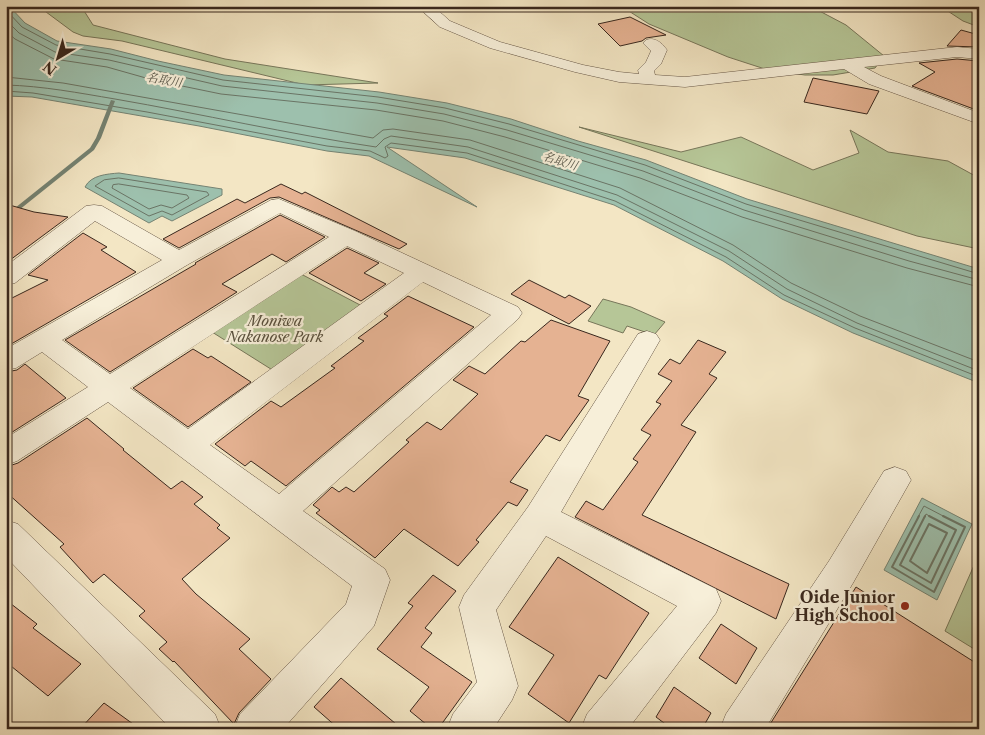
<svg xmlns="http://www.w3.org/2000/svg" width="985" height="735" font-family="'Libre Caslon Text','Noto Serif JP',serif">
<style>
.green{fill:#b6c697;stroke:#77765a}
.water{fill:#9dc0ad;stroke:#758373}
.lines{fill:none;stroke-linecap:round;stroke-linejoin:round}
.shore-far1{stroke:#6a7465;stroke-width:1}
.shore{stroke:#6a7465;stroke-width:2}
.stream{fill:#758373;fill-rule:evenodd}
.building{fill:#e5b292;stroke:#38271d}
.minor-casing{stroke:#675747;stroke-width:1}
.minor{fill:#f7efd9;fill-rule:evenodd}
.poi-dot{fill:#8f2418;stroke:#f7efd9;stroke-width:2}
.labels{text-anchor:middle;stroke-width:4.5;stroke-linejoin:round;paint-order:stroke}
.far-water-label{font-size:12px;font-style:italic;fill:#565548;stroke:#f7efd9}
.park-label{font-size:14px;font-style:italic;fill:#584f3c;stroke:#f7efd9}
.near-poi-label{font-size:16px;font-weight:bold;fill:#38271d;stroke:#f7efd9;text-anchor:end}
</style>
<rect width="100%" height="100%" fill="#f3e6c4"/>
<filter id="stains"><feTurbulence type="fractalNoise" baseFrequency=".004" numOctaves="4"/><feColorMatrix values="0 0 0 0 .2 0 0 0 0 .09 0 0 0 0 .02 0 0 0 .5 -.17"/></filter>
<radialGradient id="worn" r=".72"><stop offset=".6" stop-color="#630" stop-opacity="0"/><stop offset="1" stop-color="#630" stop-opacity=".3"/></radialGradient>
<path class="green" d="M38,6H81L93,25L225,59L378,83L305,85L122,41L83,36L73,32Z
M621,6H810L846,25L884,56L875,68L833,75H805L768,70L728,57L649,24Z
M940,6H979V27L963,21Z
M579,127L681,152L741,137L813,170L859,153L850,130L888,152L948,161L979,178V249L917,236Z
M301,274L362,306L274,371L212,332Z
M603,299L631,307L665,322L654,335L627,326L623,333L588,321Z
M979,554V652L945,631Z"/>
<path class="water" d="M6,6H9L25,23L57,41L111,49L158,61L224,75L379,92L447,103L511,119L578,141L646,160L747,199L979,269V383L853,333L782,299L723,261L614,205L465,158L387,147L477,207L369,156L327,151L199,126L32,97L6,96Z
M119,173L222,189V195L172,221L162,216L149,223L85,187C91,175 107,174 119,173Z
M922,498L972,524L937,600L884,570Z"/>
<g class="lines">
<path class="shore-far1" d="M6,10L22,27L56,45L110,54L223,80L378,97L445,108L509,124L645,165L746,204L979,274
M6,20L19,33L55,52L109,60L222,86L377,103L444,114L507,130L643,171L744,210L909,261L979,280
M6,31L15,39L54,59L107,67L153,80L221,94L376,110L443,121L505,137L640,178L742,217L907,268L979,287
M6,77L63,83L373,138L383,130L393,129L470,140L620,188L733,245L791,283L860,316L979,362
M6,85C43,86 79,93 115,99C202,114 288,134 376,147L384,139L391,136L468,147L617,195L729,251L787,289L857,323L979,371
M6,91L33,93L147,112L327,146L370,151L385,158L388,156L385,147L391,143L467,153L615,201L726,257L784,295L855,328L979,377
M119,178L207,192L209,195L172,215L162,211L149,216L95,186L104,180Z
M119,184L187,195L189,198L172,208L161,205L149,209L112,188L113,185Z
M918,517L924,506L945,517
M925,517L926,514L931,517"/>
<path class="shore" d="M919,516L892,567L934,592L965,527L943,516
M925,516L900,565L931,583L956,530L929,516
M929,524L947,533L927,573L910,561Z"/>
<path class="stream" d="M111,100L115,101L101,138L94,150L14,214H10V212L90,148L96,138Z"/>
</g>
<path class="building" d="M630,17L666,35L646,38L642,41L620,46L598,24Z
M961,30L979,35V47L947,46Z
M957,59L979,61V111L912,86L935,72L919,63Z
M813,78L879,91L867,114L804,102Z
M281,184L302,194L305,192L407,244L399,249L279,197L270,198L179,248L163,239L237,199L245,203Z
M6,204L34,212L68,217L6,263Z
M280,215L325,237L286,262L272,254L222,284L237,292L110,372L65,340L196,264L195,263Z
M83,233L107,247L101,250L136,272L6,347V301L48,280L28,275Z
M347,248L379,263L364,273L386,284L361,301L309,273Z
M529,280L565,298L569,295L591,306L569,324L511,294Z
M408,296L474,327L286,486L251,461L245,466L215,444L271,401L281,407L335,368L331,366L364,341L358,338L388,316L384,314Z
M551,320L610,341L578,396L589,400L560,441L546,435L510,482L528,490L517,506L508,502L476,540L479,542L458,566L404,529L375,558L316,513L320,510L313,505L332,487L339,492L346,487L354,492L409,442L406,440L427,422L441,430L478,394L453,380L469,366L485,374L521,341L525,342Z
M698,340L726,352L709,374L717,378L681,425L696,432L642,515L789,584L776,619L575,517L586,501L603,510L638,462L633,459L651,435L641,430L661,404L656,402L672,381L658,374L670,359L680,364Z
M193,349L208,358L211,356L251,382L188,427L133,388Z
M25,364L66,398L6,436V372L17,370Z
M87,418L124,449L123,450L171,489L182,481L203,497L194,504L220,525L217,528L230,538L182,579L196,594L250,639L239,649L271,679L239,713L234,724L174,661L173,662L159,649L167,642L139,616L145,611L104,574L93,583L60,547L64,544L6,492V467L18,463Z
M558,557L649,613L606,679L599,675L569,723L528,694L554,655L509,627Z
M433,575L456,591L425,628L432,633L421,647L472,682L438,729H432L410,711L429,687L377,649L413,606L408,603Z
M856,587L979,665V718L974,729H767Z
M6,600L37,624L33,628L81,664L48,696L6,662Z
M721,624L757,648L736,684L699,658Z
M341,678L402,729H339L314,707Z
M674,687L711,713L702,729H672L656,717Z
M104,703L140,729H80Z"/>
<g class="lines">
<g class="minor-casing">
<path id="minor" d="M417,6H433L450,21L500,42L583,65L619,72L639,74L638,70L646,62L651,51L643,43L646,40C655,37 661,42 667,50L661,64L654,71L655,75L685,77L957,47L979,49V59L957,57L864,67L881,76L979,113V124L869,84L844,69L685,87L619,82L575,72L490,48L440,27Z
M279,199L355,231L518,307L522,313L518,319L303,511L385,569L390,580L374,626L283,729H234L240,714L346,604L352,586L108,402L17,461L6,465V438L88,387L42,352L16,368L6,370V349L162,260L95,221L15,283L6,285V266L86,206L94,205L102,206L179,250L271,200ZM280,213L329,237L110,374L62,340L187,265ZM347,246L404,273L188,429L130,388ZM423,282L491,315L279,494L210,445Z
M647,331L656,334L660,340L561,512L716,589L721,601L716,613L628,729H581L587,714L677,606L546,536L496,610L518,686L512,700L493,729H447L453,714L477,682L459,607L464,595L528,507L638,334Z
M895,467L906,471L911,480L853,583L765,729H720L726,714L829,561L884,471Z
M6,520L18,524L215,714L221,729H171L6,557Z"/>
</g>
<use href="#minor" class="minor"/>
</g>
<circle class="poi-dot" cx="905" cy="606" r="5"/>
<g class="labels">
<g class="far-water-label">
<text transform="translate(164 80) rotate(10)" y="4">名取川</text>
<text transform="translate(560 161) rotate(17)" y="4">名取川</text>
</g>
<g class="park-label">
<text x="275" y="326">Moniwa<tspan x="275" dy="16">Nakanose Park</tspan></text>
</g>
<g class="near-poi-label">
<text x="895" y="603">Oide Junior<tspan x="895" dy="18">High School</tspan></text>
</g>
</g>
<rect width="985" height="735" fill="none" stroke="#f3e6c4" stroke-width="25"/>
<rect x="8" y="8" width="970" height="720" fill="none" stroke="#38271d" stroke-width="2.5"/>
<rect x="12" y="12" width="960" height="710" fill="none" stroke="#38271d"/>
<g transform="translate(58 58) rotate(218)" stroke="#f7efd9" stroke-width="4" paint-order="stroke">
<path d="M0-4L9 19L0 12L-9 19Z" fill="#38271d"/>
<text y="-8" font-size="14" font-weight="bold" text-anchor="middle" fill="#38271d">N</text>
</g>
<rect width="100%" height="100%" filter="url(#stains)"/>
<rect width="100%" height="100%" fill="url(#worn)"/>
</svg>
